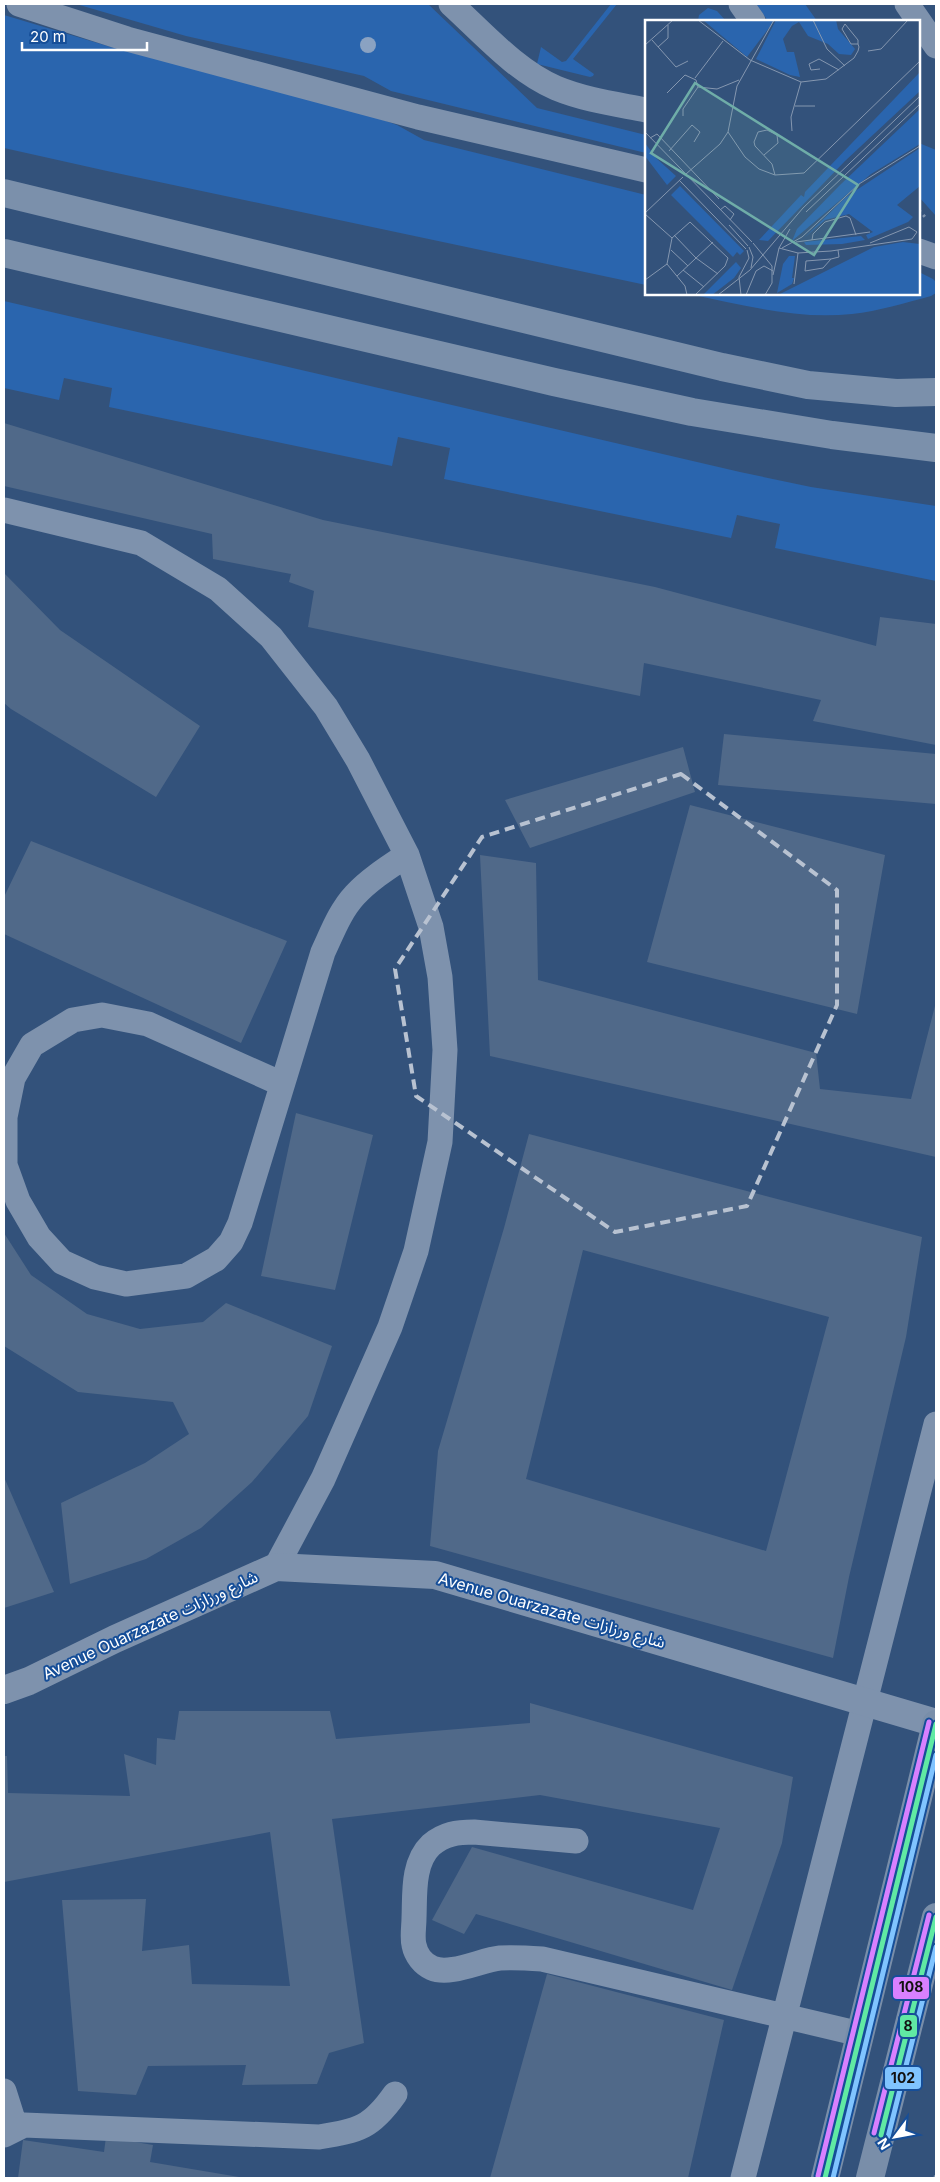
<svg xmlns="http://www.w3.org/2000/svg" width="940" height="2182" font-family="Inter,'Noto Sans Arabic',sans-serif">
<style>
.grass{fill:#2a65ae}
.building{fill:#506989;fill-rule:evenodd}
.lines{fill:none;stroke-linecap:round;stroke-linejoin:round}
.path{stroke:#7e92ad;stroke-width:3;stroke-dasharray:2.5 4;stroke-linecap:butt}
.lane{stroke:#7e92ad;stroke-width:25}
.street{stroke:#7e92ad;stroke-width:28}
.secondary{stroke:#798ea9;stroke-width:28}
.primary{stroke:#7b90ab;stroke-width:28}
.bus-1-casing{stroke:#164e98;stroke-width:9}
.bus-2-casing{stroke:#164e98;stroke-width:9}
.bus-3-casing{stroke:#164e98;stroke-width:9}
.bus-1{stroke:#60e9a3;stroke-width:5}
.bus-2{stroke:#80c4ff;stroke-width:5}
.bus-3{stroke:#d880ff;stroke-width:5}
.tree{fill:#8aa2c2}
.marked{fill:none;stroke:#b8c2d1;stroke-width:4;stroke-dasharray:10 6;stroke-linejoin:round}
.labels{text-anchor:middle;stroke-width:4;stroke-linejoin:round;paint-order:stroke}
.street-label{font-size:16px;fill:#fff;stroke:#164e98}
.inset-road{fill:none;stroke:#8597b0;stroke-width:1}
.view{fill:#6fada8;fill-opacity:0.15;stroke:#6fada8;stroke-width:2.5}
.inset-edge{fill:none;stroke:#fff;stroke-width:2.5}
.line-badge{stroke:#164e98;stroke-width:2}
.pale-badge-label{font-size:14px;text-anchor:middle;font-weight:bold;fill:#111}
</style>
<rect width="100%" height="100%" fill="#33527b"/>
<path class="grass" d="M76,4H428L537,108L646,135V153L391,91L364,76L186,36Z
M611,4H617L573,59L594,74L593,76L590,77L537,64L541,47L562,62L566,61Z
M756,4H805L817,21H768Z
M708,8L717,11L726,21H698L699,15Z
M4,15L111,47L372,116L397,125L424,140L646,195V285L107,171L4,148Z
M919,143L936,150V216L919,197Z
M919,272L933,279L936,282V293L931,296C905,303 879,311 852,314C797,320 743,305 689,294H919Z
M4,301L740,472L811,487L936,506V581L775,548L780,524L737,515L731,538L444,479L450,448L398,437L392,466L109,407L112,388L64,378L59,400L4,388Z"/>
<path class="building" d="M4,423L323,520L655,587L876,646L880,617L936,624V745L813,721L821,700L644,663L640,696L308,627L314,591L289,582L291,574L213,559L212,534L4,486Z
M4,573L60,630L200,726L156,797L11,709L4,703Z
M724,734L936,754V804L718,785Z
M683,747L695,792L530,848L505,800Z
M690,805L885,855L857,1014L647,962Z
M31,841L287,941L241,1043L4,934V897Z
M480,855L536,863L538,980L816,1053L820,1089L911,1099L936,1002V1157L490,1056Z
M296,1113L373,1135L335,1290L261,1276Z
M529,1134L922,1237L906,1337L849,1577L833,1658L430,1546L438,1451L504,1228ZM583,1250L829,1317L766,1551L526,1479Z
M4,1233L31,1275L87,1314L140,1329L203,1322L226,1303L332,1346L308,1416L252,1482L201,1528L146,1559L70,1584L61,1503L145,1463L189,1434L173,1402L78,1392L4,1346Z
M4,1477L54,1592L4,1608Z
M530,1703L793,1777L782,1843L732,1990L476,1914L464,1934L432,1920L472,1847L693,1910L720,1828L540,1795L332,1819L364,2043L329,2053L317,2084L242,2085L246,2065L148,2066L136,2095L78,2091L62,1900L146,1899L142,1951L189,1945L192,1984L290,1986L270,1832L4,1882V1756H7L8,1793L130,1796L124,1754L156,1765L157,1738L175,1740L179,1711H330L336,1739L530,1723Z
M547,1974L724,2020L688,2178H490Z
M106,2137L153,2145L150,2162L245,2178H18L23,2140L104,2152Z"/>
<g class="lines">
<path class="path" d="M919,210L925,217
M935,2178L936,2172"/>
<path class="lane" d="M19,4L127,39L418,117L646,170
M451,4C483,33 516,71 556,88C585,100 616,104 646,110
M741,4L753,21
M907,4L936,46
M919,251L936,257
M4,510L141,543L218,589L271,637L326,707L358,760L407,855L431,927L440,977L445,1050L440,1142L416,1251L390,1327L323,1479L276,1567
M282,1084L148,1024L102,1015L73,1020L32,1045L13,1078L5,1117V1165L18,1201L39,1237L62,1262L95,1277L126,1284L186,1276L216,1259L231,1242L240,1223L323,952C332,933 340,911 355,895C370,879 389,867 407,855
M576,1841L474,1832C457,1832 444,1834 431,1845C412,1863 415,1895 414,1918C414,1927 412,1937 414,1945C416,1955 423,1964 432,1968C450,1976 481,1960 500,1958C514,1957 528,1958 542,1959L860,2034
M4,2091L16,2129
M4,2135L24,2125L319,2137C360,2130 371,2128 395,2094
M743,2178L936,1424"/>
<path class="street" d="M4,1690L29,1681L115,1639L276,1567L435,1575L936,1723"/>
<path class="secondary" d="M825,2178L936,1724
M870,2178L936,1917"/>
<path class="primary" d="M4,193L722,367L808,385L896,393L936,392
M4,253L554,382L692,412L832,435L936,448"/>
<g class="bus-1-casing">
<path id="bus-1" d="M881,2135L936,1917
M825,2178L936,1724"/>
</g>
<g class="bus-2-casing">
<path id="bus-2" d="M888,2137L936,1947
M833,2178L936,1755"/>
</g>
<g class="bus-3-casing">
<path id="bus-3" d="M874,2133L929,1915
M818,2176L929,1722"/>
</g>
<use href="#bus-1" class="bus-1"/>
<use href="#bus-2" class="bus-2"/>
<use href="#bus-3" class="bus-3"/>
</g>
<circle class="tree" cx="368" cy="45" r="8"/>
<path class="marked" d="M681,774L837,890V1005L747,1206L615,1232L416,1096L395,969L482,837Z"/>
<g class="labels">
<g class="street-label">
<text transform="translate(552 1610) rotate(16)" y="6">Avenue Ouarzazate شارع ورزازات</text>
<text transform="translate(150 1625) rotate(-25)" y="6">Avenue Ouarzazate شارع ورزازات</text>
</g>
</g>
<g transform="translate(645 20)">
<rect width="275" height="275" fill="#33527b"/>
<path d="M275,52V71L200,141L123,221L114,220L156,175L159,177L160,172ZM275,89V124L226,154L147,221L152,209L195,165ZM0,123L11,138L31,156L22,165L0,136ZM275,128V166L252,185L268,197L263,202L223,219L221,215L228,212L204,194L180,200L159,218L201,177ZM35,166L99,231L95,235L92,232L88,237L26,175ZM216,216L220,220L197,224L161,225L159,222ZM144,236H150L147,258H149L147,264L132,273L138,244ZM91,242L96,248L89,258L67,275H58Z" fill="#2a65ae"/>
<path d="M131,0H191L193,9L210,29L206,35L194,34L183,24L163,16L154,2L147,6L138,19L142,32H149L155,57L145,55L111,39Z" fill="#2a65ae"/>
<path d="M258,222L275,224V275H133L229,227Z" fill="#2a65ae"/>
<path d="M58,0H130L102,37Z" fill="#2a65ae"/>
<path class="inset-road" d="M53,0L105,40L156,62L181,59L209,38L213,31L214,27L213,24V20L200,4L197,9L206,24H213M168,0L182,29L200,46M7,20L31,47L43,41M0,25L28,0M13,27L23,18V5M223,31L236,29L263,0M175,49L166,50L164,44L174,39L194,50M50,58L78,21M53,67L72,69L94,60M22,73L40,55L51,60L53,67L38,89V96M150,86H170M147,111L146,97L156,62M0,112L107,222M83,112L100,137L114,149L130,155L159,153L275,41M5,118L12,114L74,179M24,131L47,105L55,112L49,122M119,135L133,123L132,115L122,110L113,112L109,122L110,126L127,144L130,155M41,154L75,124L83,112L92,66L129,0M34,160L101,229M75,190L80,186L89,194L85,200M161,192L275,84M0,193L38,157M0,194L27,218L22,244L40,266L42,275M84,205L103,226M29,215L51,238L73,254M27,218L45,202L83,238L80,246L50,275M167,220L168,214L180,202L201,196L205,198L211,215M151,222L225,212M108,223L127,246V263L120,275M104,227L108,237L106,248M134,228L153,233L186,231L267,219L272,212L264,207L225,223M137,228L157,217L214,164L275,126M26,230L43,246M186,239L178,248L160,251L161,241ZM186,239L194,237L193,230M38,250L59,267M128,255L134,228L145,209M32,256L68,222M0,260L22,244M149,264L153,233M73,275L105,250L158,188L275,76M96,275L94,257L104,238L102,230M101,275L111,251L119,246L128,251"/>
<path class="view" d="M50,63L213,165L169,235L6,133Z"/>
<rect width="275" height="275" class="inset-edge"/>
</g>
<g class="line-badge">
<rect x="892" y="1976" width="38" height="24" rx="5" fill="#d880ff"/>
<rect x="899" y="2014" width="19" height="24" rx="5" fill="#60e9a3"/>
<rect x="884" y="2066" width="38" height="24" rx="5" fill="#80c4ff"/>
</g>
<g class="pale-badge-label">
<text x="911" y="1992">108</text>
<text x="908" y="2031">8</text>
<text x="903" y="2083">102</text>
</g>
<rect width="940" height="2182" fill="none" stroke="#ffffff" stroke-width="10"/>
<g transform="translate(895 2137) rotate(238)" stroke="#164e98" stroke-width="4" paint-order="stroke">
<path d="M0-4L9 19L0 12L-9 19Z" fill="#ffffff"/>
<text y="-8" font-size="14" font-weight="bold" text-anchor="middle" fill="#ffffff">N</text>
</g>
<path d="M22 42v8h125v-8" fill="none" stroke="#ffffff" stroke-width="2.5"/>
<text x="30" y="42" font-size="15" fill="#ffffff" stroke="#164e98" stroke-width="4" paint-order="stroke">20 m</text>
</svg>
